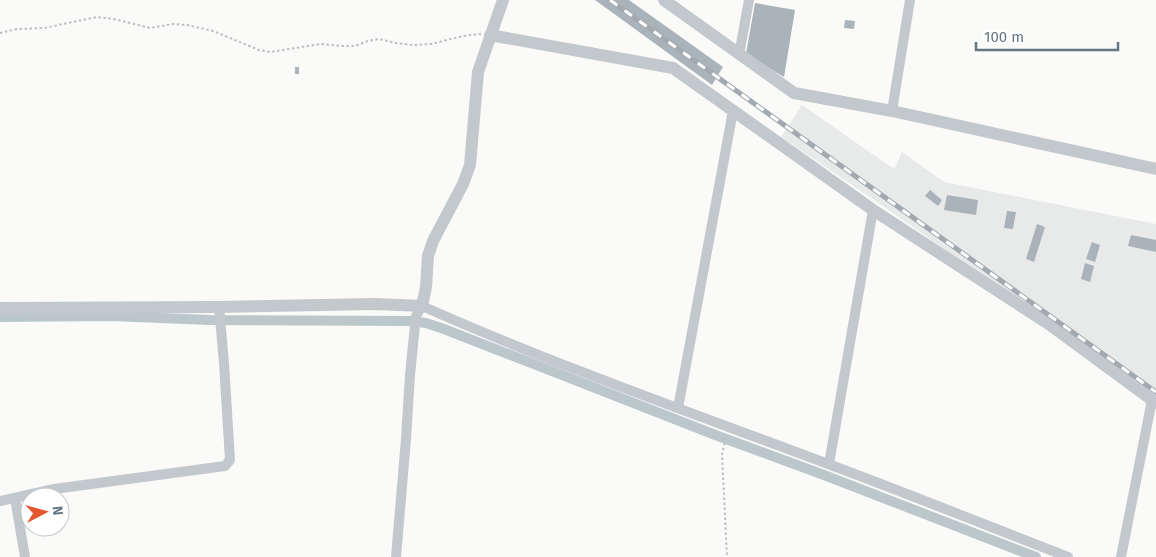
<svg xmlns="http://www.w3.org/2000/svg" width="1156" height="557" font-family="'Fira Sans',sans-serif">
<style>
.built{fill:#e8e9e9}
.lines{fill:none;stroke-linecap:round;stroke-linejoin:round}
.canal{stroke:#bbc7cb;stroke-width:10}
.building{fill:#aab3b9}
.path{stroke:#bbbfc2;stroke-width:2;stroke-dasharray:2.5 2.5;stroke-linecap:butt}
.minor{stroke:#c3c8cc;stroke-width:10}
.tertiary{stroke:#c3c8cc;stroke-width:12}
.rail-casing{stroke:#a2aab0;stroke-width:5}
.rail{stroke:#fff;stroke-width:3;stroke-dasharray:9;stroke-linecap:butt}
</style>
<rect width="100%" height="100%" fill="#fafaf8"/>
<path class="built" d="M802,105L894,169L902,152L944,182L1156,224V400L1124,375L883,206L781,137Z"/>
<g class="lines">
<path class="canal" d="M0,317L110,316L210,320L410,321L426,323L444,329L718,436L824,475L1036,557"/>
</g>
<path class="building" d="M595,0H629L723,67L712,85Z
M755,3L795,10L784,77L746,54Z
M845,20L855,21L854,29L844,28Z
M295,67H299V74H295Z
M930,190L942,200L938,206L925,196Z
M947,195L978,200L976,215L944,210Z
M1007,211L1016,212L1013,229L1004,228Z
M1037,224L1045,227L1034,262L1026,259Z
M1131,235L1156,240V252L1128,246Z
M1092,242L1100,245L1095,262L1086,259Z
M1085,263L1094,266L1090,282L1081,279Z"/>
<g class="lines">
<path class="path" d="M0,33L17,29L44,28L97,17L114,19L150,28L173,24L187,25L213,31L259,50L270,52L321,44L342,46H355L368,41L379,39L396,43L413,45L431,44L463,36L481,34
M726,438L722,454L727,557"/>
<path class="minor" d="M739,55L749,0
M892,111L910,0
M678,408L733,111
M829,464L873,210
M15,498L25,557
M0,501L54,489L225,466L230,460L224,363L219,307
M396,557L406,439L410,375L414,335L416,316L422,306C555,365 692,413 828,464C909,494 988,526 1068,557
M1121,557L1152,400"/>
<path class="tertiary" d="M664,0L794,93L892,111L1156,169
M490,35L673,68L873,210L1050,325L1156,403
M0,308L219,307L375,304L422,306L426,287L428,256L433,241L463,184L470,165L478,72L503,0"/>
<g class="rail-casing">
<path id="rail" d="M610,0L1156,392"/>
</g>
<use href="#rail" class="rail"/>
</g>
<g transform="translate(45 512) rotate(84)"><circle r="24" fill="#ffffff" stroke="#c1c8cd"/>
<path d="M0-4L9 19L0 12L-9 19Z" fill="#e4572e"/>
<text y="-8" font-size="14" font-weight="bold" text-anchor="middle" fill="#657683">N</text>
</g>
<path d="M976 42v8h142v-8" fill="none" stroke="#657683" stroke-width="2.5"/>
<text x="984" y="42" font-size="15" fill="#657683" stroke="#ffffff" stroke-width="4" paint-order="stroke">100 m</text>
</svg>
